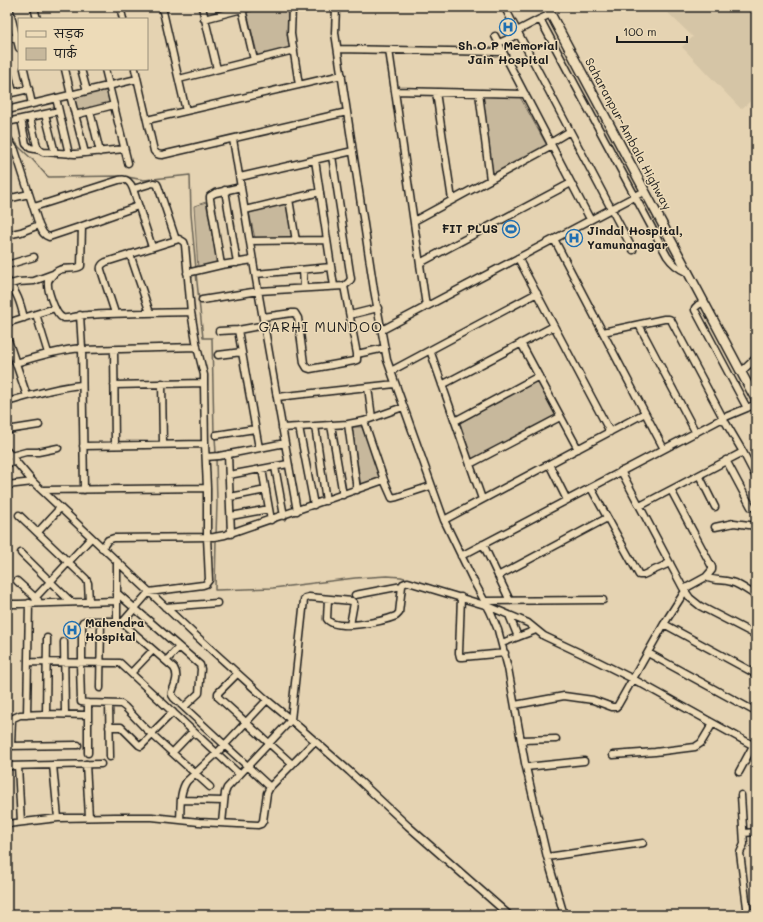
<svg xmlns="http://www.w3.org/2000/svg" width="763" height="922" font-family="Mali,'Playpen Sans Deva',sans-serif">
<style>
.built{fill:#d5c5a6}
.green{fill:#c7b89c;stroke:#726a5c}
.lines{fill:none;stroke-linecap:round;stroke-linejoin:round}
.stream{stroke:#686254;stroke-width:1.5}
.minor-casing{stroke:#1c1c1c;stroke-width:9}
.major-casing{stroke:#1c1c1c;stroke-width:11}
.minor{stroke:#eddbb8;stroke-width:6}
.major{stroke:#eddbb8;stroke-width:8}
.labels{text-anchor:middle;stroke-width:3;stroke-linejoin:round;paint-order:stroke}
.poi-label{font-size:12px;font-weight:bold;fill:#1c1c1c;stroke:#eddbb8;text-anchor:start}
.street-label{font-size:12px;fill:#1c1c1c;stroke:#eddbb8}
.quarter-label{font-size:14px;letter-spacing:1px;fill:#1c1c1c;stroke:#eddbb8}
</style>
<rect width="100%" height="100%" fill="#e5d3b2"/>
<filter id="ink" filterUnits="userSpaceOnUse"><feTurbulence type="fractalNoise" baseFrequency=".025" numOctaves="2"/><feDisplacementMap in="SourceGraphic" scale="8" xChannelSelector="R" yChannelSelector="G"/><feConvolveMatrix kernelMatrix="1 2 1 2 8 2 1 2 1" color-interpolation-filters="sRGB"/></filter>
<g filter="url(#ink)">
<path class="built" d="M662,7H756V105L752,100L741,109L682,47L693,37Z"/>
<path class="green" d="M267,7H287L288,28L290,48L258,57L247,12Z
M106,88L110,104L77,113L73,97Z
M483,96L520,97L547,146L493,175Z
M206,202L218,266L198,269L194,206Z
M286,203L292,238H255L249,212Z
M538,380L557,416L472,460L460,423Z
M352,427H363L380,479L361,486Z"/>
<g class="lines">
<path class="stream" d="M7,131L19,147L33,160L47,176L49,177L122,176L144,180L190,175L191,214L196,269
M196,273L203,338H212L214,434
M215,437L216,453
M216,535L217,503L216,457
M216,539L215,588V590H217L273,588L355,578L387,576L401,577L411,580L462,595
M492,605H495L509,612
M543,632L556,638
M663,692L756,743"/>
<g class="minor-casing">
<path id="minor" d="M9,7L19,48
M34,7L37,19
M120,7L123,19
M162,7L186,111
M202,7L217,69
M292,7L291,34L299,85
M336,7L335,33L374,290L387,360L444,520L473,580L490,611L498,630L508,668L525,763L547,857L564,915
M505,8L633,250
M242,9L254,60
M551,14L540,19L667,256C673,265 679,269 688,273
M204,19L250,7
M517,31L540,19
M495,36L503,52L590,219
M7,39L19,36
M499,43L519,34
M338,49L503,52
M389,50L426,306
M7,68L13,92
M24,69L32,104
M65,69L71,95
M81,69L87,91
M105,69L128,163
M135,69L154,151C156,154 158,155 162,155L347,112
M179,79L294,50
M395,91L525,94
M436,92L452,200
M479,93L490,180
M7,94L29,89
M70,95L85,153
M56,98L69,154
M7,110L137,79
M90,111L100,152
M45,114L55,153
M75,115L114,105
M30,118L37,146L40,150L43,152L75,154L124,149
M21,119L26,144L30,148L40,150
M147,120L342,75
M7,122L59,111
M7,138L15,150L39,225C42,231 43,235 49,237L82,226L138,206
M233,139L256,279L297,511
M550,143L570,131
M315,160L334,286
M240,177L353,151
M133,189L153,183L157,184L158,186L176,240
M225,190L237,263
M7,199L29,194
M289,199L296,241
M34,207L119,180C126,178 130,181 133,189L152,247
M245,210L320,192
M414,221L552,146
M82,226L81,266C73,272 61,263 51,277C50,278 48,281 48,282C47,289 55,315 63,318C68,319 81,315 87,315C122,313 157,313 191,312
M7,235L21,232L39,225
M554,239L664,449
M250,241L327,240
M130,254L150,313
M518,258L610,432
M420,263L571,183
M7,265L34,257
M221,265L210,199V196L215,193L241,187
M303,270L304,288
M187,273L221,265L253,260
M256,274L331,267
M7,280C17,293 20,301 24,318
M7,285L18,282L34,281L53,274
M202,300L259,291L344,286L349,282L351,279L332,156
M704,302L698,305L695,308V310L747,408L756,404
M115,313L101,270C100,266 102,264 106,262L176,240L179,239L184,242L185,245L191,312L197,347L204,375V383L205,444L207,488V537L209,580L206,584L203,585L149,592L122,623
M36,314L48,353
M80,315L82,348L84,490
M350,315L378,308
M263,317L292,313H295L298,318L304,363L307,368L310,369L354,361L357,360V354L344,286
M7,323L55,308
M639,325L696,433
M238,330L259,448
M382,330L645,191
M219,331L238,330L265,325
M603,332L664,319H669L671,320L723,418L743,452L756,477
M7,337L27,396
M521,343L578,449
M114,349L115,445
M82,350L197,347
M430,350L482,499
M357,354L385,348
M218,355L242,352
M16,363C38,356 59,350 82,348
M391,371L537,293
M741,372L756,358
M162,383L163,444
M114,385L204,383
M442,385L554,326
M368,387L372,418
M277,397L395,384
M7,402C32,395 57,387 82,385
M364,421L384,480L392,498L397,497L431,486
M455,421L539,376
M348,424L357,490
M331,425L343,495
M315,426L326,501
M299,427L314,505
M282,428L348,424L364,421L403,407
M7,430L39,425
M216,435L255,429
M83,446L205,444
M7,451L33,482L194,634L267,700L291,720L349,771L408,826L509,915
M228,454L231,534
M11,456L26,452H38L58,448
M206,457L219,456L285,443
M726,460L751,507
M7,463L16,462
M470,464L560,417
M549,464L567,500
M275,467L284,516
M262,469L271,520
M621,471L683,588L690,598L700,606L756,635
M229,475L288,464
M699,475L715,507
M7,485L33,482
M591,488L639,575H643L670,563
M42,490L207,488
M671,490L712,567V570L706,577L684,589
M230,497L266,490
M640,506L743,452
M19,515L86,579L88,583L89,602
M231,516L269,509
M444,520L645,413
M715,527L734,523L756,526
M38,532L60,508
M483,544L510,601
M102,548L108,540L114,538L214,537L225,535L384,480
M21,553L71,602
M461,556L723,418L747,408
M498,576L607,518
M706,577C716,582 721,579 731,582C740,584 748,591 756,596
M17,581L38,600
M117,593L200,665L201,669L199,693L184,707
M355,595L402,586
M461,597L459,653L460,657H463L505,653
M35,598L91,538
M328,599L327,619C335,632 384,621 396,616L399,613L402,586L403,584L408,582L488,606L528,623L544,636L595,660L633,679L756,747
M485,601L603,600
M165,607L217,603
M7,608L11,604H18L117,601
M509,615L518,637
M117,621V562
M664,624L756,674
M64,642L65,714
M502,643L536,630
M648,653L756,712
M166,661L179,647
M28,662L120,663L239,774
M80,663L81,702L88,703L121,704L125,707L145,728L210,787
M82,663V624L83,622L85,621H117L122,623L127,627L174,668C179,676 175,684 172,692V695L174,698L270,787
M131,673L153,650
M237,674L218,693V697L292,764
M100,688L101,621
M88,703V753
M109,704L110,757
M515,705L564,696L593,700L612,707H616L618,705L664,624L685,591
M46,714L47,638
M27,715L29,603
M7,721L20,715L46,714L88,715
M109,727H121L139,745L141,746L153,734
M152,733L173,712
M521,740L556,739
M7,746L78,745
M11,746L12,719
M173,752L193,731
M613,755L655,752L695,747L701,743L713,723
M86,764L89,817
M53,765L58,818
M7,766L101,764
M18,766L21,822
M526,767L584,761
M739,772L753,746
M741,795L744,844L740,853L748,915
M181,800L224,801
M180,820C181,807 179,792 187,781L217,753L267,700
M222,823L225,793L227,788L291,720L304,600L305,598L309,597L352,601L354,603L350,625
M7,824L58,818L115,817H152L199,822L258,825L261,824L263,821L267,793L270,787L315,741
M744,833L756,832
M547,857L643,843"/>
</g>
<g class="major-casing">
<path id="major" d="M547,7L756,400"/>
</g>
<use href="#minor" class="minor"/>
<use href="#major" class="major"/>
</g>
</g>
<defs>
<g id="hospital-ring" transform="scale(0.9)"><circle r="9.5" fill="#eddbb8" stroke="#1f6fb2" stroke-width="1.5"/><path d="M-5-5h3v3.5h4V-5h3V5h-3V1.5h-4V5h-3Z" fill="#1f6fb2"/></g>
<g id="stadium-ring" transform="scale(0.9)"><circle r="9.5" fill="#eddbb8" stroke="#1f6fb2" stroke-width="1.5"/><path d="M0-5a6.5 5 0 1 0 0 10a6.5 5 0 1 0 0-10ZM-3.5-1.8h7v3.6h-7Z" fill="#1f6fb2"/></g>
</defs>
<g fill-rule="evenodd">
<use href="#hospital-ring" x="508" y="27"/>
<use href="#stadium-ring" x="511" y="229"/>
<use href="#hospital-ring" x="574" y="238"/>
<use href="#hospital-ring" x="72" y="630"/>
</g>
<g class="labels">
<g class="poi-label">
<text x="508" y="50" text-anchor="middle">Sh O P Memorial<tspan x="508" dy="14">Jain Hospital</tspan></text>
<text x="498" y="233" text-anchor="end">FIT PLUS</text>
<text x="587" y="235">Jindal Hospital,<tspan x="587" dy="14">Yamunanagar</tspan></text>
<text x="85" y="627">Mahendra<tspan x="85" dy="14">Hospital</tspan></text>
</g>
<g class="street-label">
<text transform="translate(628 134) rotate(62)" y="4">Saharanpur-Ambala Highway</text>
</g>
<g class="quarter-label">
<text x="321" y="332">GARHI MUNDOO</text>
</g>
</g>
<rect width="763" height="922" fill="none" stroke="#eddbb8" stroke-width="24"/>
<rect x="12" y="12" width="739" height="898" fill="none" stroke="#1c1c1c" stroke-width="1.5" filter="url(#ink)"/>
<rect x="18" y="18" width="130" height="52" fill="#eddbb8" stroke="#998f7a"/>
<rect x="26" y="31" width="20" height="6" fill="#eddbb8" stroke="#998f7a"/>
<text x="54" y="38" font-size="12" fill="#1c1c1c">सड़क</text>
<rect x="26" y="48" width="20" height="12" fill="#c7b89c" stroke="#998f7a"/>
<text x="54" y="58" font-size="12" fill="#1c1c1c">पार्क</text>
<path d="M617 36v6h70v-6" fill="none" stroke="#1c1c1c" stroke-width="2"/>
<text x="623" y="36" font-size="12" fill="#1c1c1c" stroke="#eddbb8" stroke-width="3" paint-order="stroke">100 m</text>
</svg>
